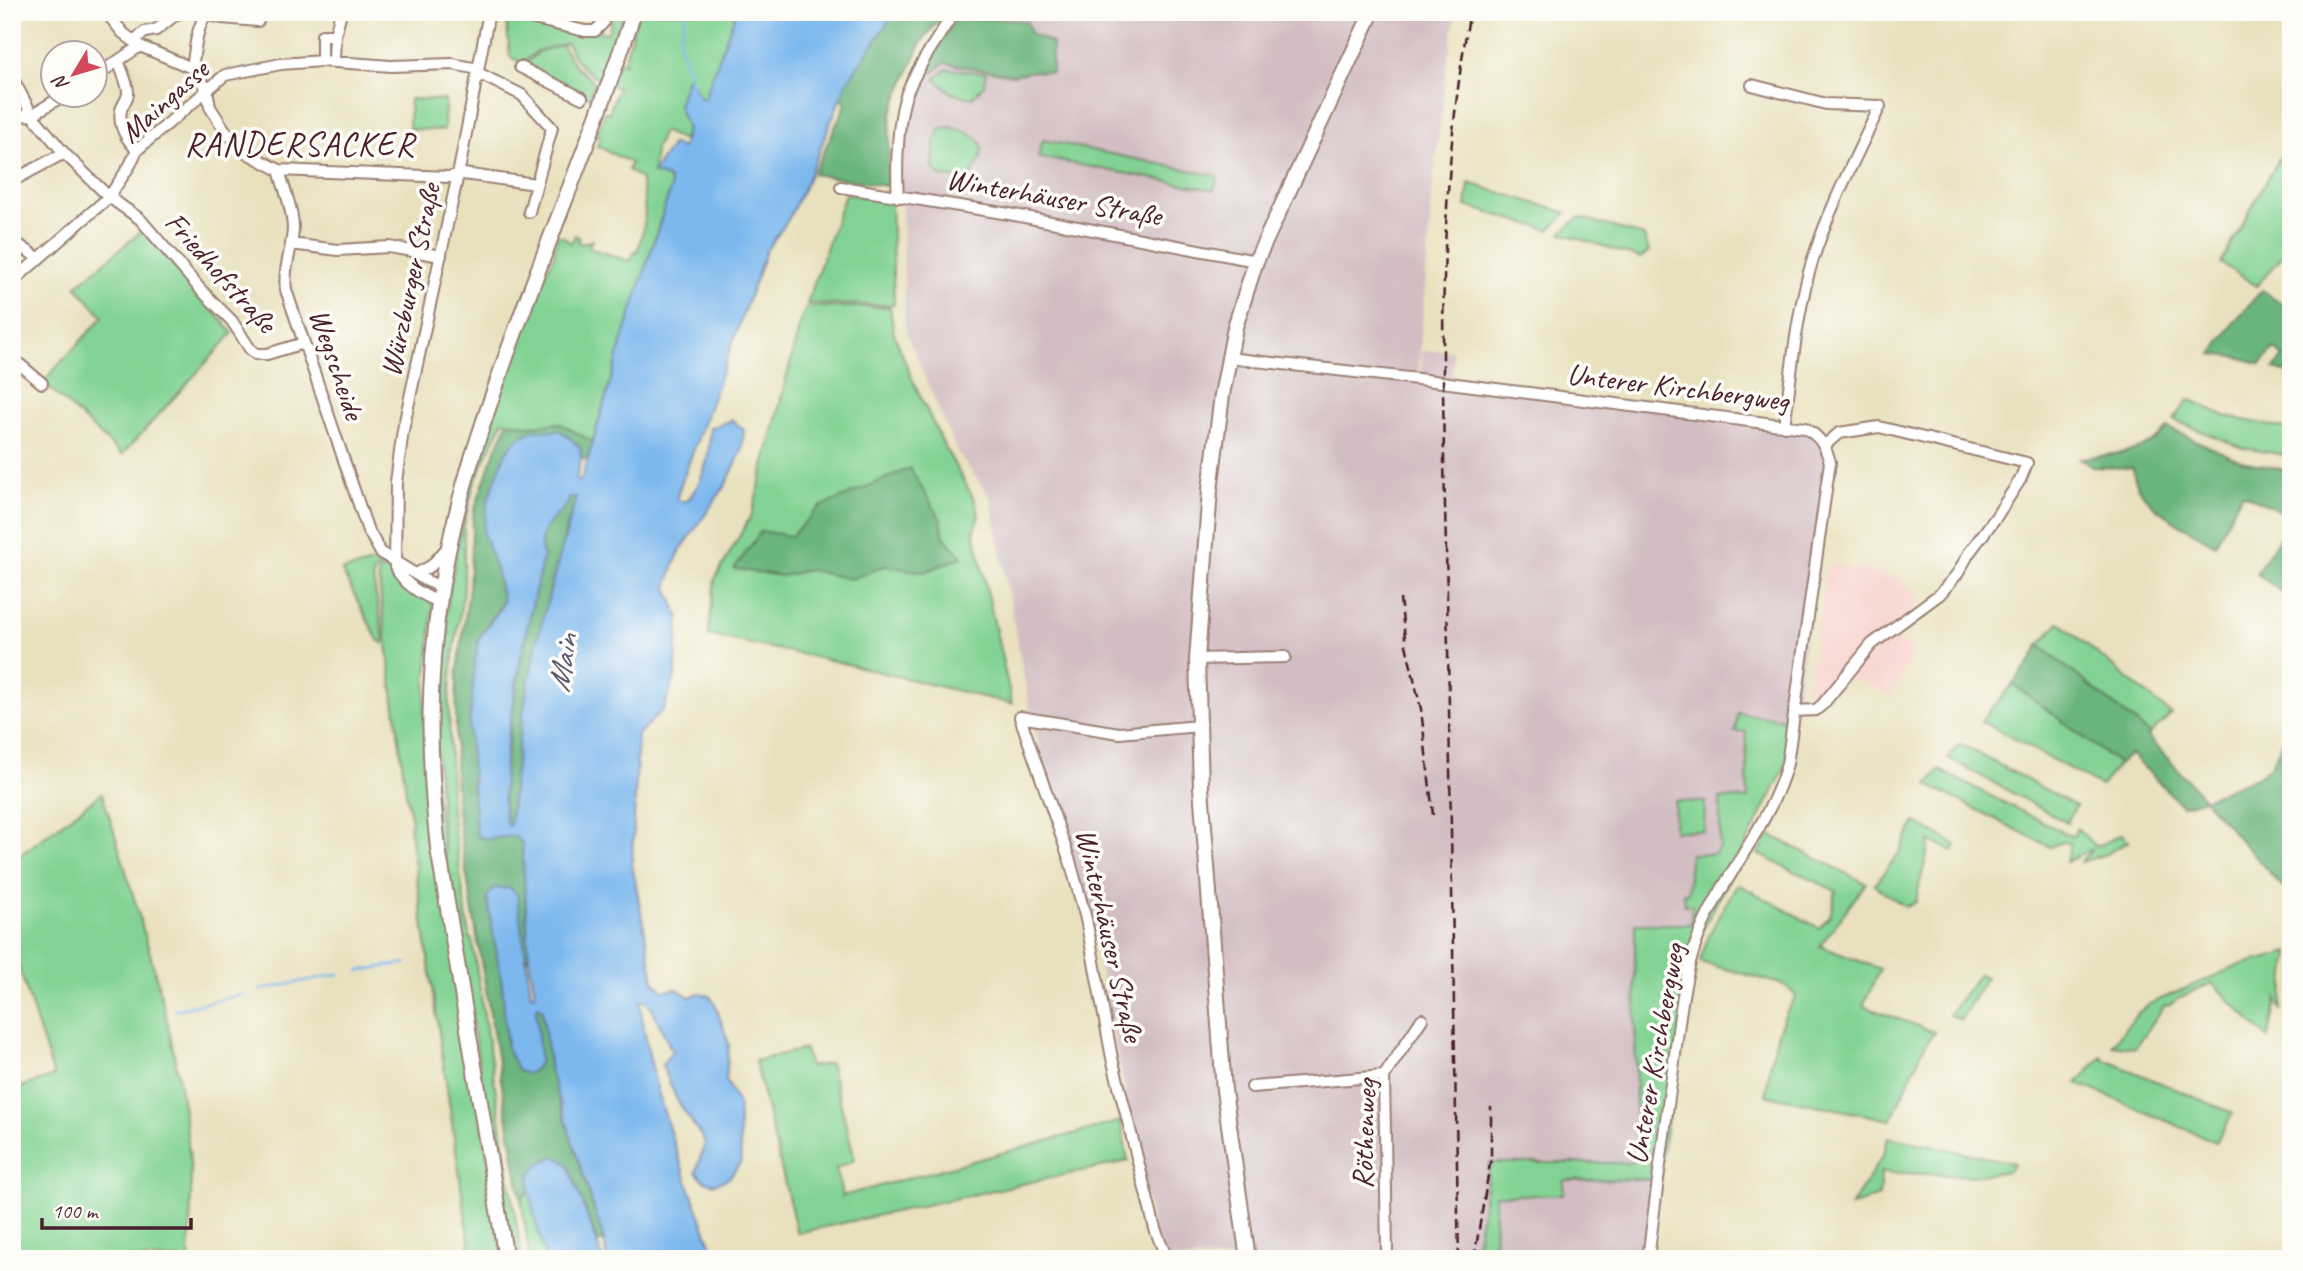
<svg xmlns="http://www.w3.org/2000/svg" width="2303" height="1271" font-family="Caveat,sans-serif">
<style>
.built{fill:#f7d0cb}
.industrial{fill:#d2bec2}
.green{fill:#82d393;stroke:#66795f;stroke-width:2}
.forest{fill:#69b57d;stroke:#5a6a54;stroke-width:2}
.water{fill:#7bb8ee;stroke:#626c8c;stroke-width:2;fill-rule:evenodd}
.lines{fill:none;stroke-linecap:round;stroke-linejoin:round}
.stream{stroke:#7bb8ee;stroke-width:2.5}
.minor-casing{stroke:#9a8074;stroke-width:14}
.major-casing{stroke:#9a8074;stroke-width:18}
.minor{stroke:#fff;stroke-width:10}
.major{stroke:#fff;stroke-width:14}
.rail{stroke:#4a1f2b;stroke-width:2.5;stroke-dasharray:10 5;stroke-linecap:butt}
.labels{text-anchor:middle;stroke-width:7;stroke-linejoin:round;paint-order:stroke}
.street-label{font-size:30px;fill:#4a1f2b;stroke:#fdfcf7}
.water-label{font-size:32px;font-style:italic;fill:#5b556f;stroke:#fdfcf7}
.quarter-label{font-size:33px;letter-spacing:2px;fill:#4a1f2b;stroke:#fdfcf7}
</style>
<rect width="100%" height="100%" fill="#fdfcf7"/>
<filter id="ink" filterUnits="userSpaceOnUse"><feTurbulence type="fractalNoise" baseFrequency=".0143" numOctaves="2"/><feDisplacementMap in="SourceGraphic" scale="14" xChannelSelector="R" yChannelSelector="G"/><feConvolveMatrix kernelMatrix="1 2 1 2 8 2 1 2 1" color-interpolation-filters="sRGB"/></filter>
<filter id="wash" filterUnits="userSpaceOnUse"><feTurbulence type="fractalNoise" baseFrequency=".00686" numOctaves="4" result="noise"/><feDisplacementMap in="SourceGraphic" scale="28" xChannelSelector="R" yChannelSelector="G"/><feGaussianBlur stdDeviation="1.57" result="paint"/><feColorMatrix in="noise" values="0 0 0 0 0 0 0 0 0 0 0 0 0 0 0 0 0 1.4 0 .05"/><feComposite in="paint" operator="in"/></filter>
<g filter="url(#wash)">
<rect width="100%" height="100%" fill="#e9e1be"/>
<path class="built" d="M1828,564L1893,576L1917,592L1916,619L1891,637L1914,649L1892,696L1853,678L1820,697L1807,689Z"/>
<path class="industrial" d="M967,12H1456L1446,72L1432,195L1418,379H1421L1422,351H1453L1452,383L1805,428L1830,462L1787,764L1696,943L1658,1179L1642,1259H1159L1090,918L1032,722L991,498L956,450L905,330L901,180L904,147L916,91Z"/>
<path class="green" d="M614,12H624L609,57L626,64L624,62L638,12H737L704,99H700L691,80L687,79L678,105L687,129L683,140L663,131L655,149L653,173L668,178L671,187L592,442L559,423L531,426L503,421L474,483L469,504L464,526V587L453,658L449,702L451,811L469,934L470,938L472,939L522,1259H511L444,849L436,745L443,637L450,587L469,486L480,445L537,291L554,256L557,236H562L571,243L575,235L579,237L578,242L582,244L592,240L589,248L630,261L635,251L637,252C647,222 647,208 640,178L628,170L631,163L597,146L600,137L596,135L605,112L609,113L618,88C592,77 578,69 567,43L537,51L522,63L510,57L506,17L608,33Z
M562,45L575,66L595,83L589,97L524,65L540,51Z
M947,69L986,73L984,85L972,98L952,93L935,79Z
M410,99L445,100L444,130L409,129Z
M952,127C990,137 989,152 967,180L940,176L933,168L935,140L941,128Z
M2291,137V246L2257,286L2221,263Z
M1043,140L1218,176L1214,190L1038,157Z
M1469,183L1567,213L1549,230L1466,206Z
M845,194L891,200L894,305L807,304Z
M1579,217L1644,236L1649,251L1641,258L1561,233Z
M143,230L233,333L122,455L43,382L103,317L76,286Z
M807,307H890L894,334L913,381L943,444L975,501L979,516L974,531L1012,704L834,661L708,635L715,579L752,514L802,316Z
M2189,399L2225,416L2291,430V456L2243,448L2174,420Z
M380,561L382,564L374,573L373,578L384,639L383,644L378,640L342,571Z
M389,565L433,605L424,713L502,1259H472L470,1247L409,826L412,822L406,793L378,575L380,570Z
M2059,622L2171,714L2150,734L2039,645Z
M2013,684L2119,764L2101,786L1981,721Z
M1738,713L1793,720L1787,764L1696,943L1658,1179L1564,1180L1563,1195H1495L1494,1259H1474L1490,1163H1625L1632,1162L1636,1157L1635,924H1691L1692,905H1684L1683,893H1688L1690,854H1714L1720,847V798L1748,799L1746,732H1735Z
M1960,744L2076,806L2067,823L1948,758Z
M1939,770L2073,837L2077,828L2096,847L2122,834L2128,842L2106,854L2081,862L2092,849L2066,862L2071,843L2062,842L2050,847L1928,785Z
M102,793C138,910 177,1030 189,1152C193,1187 190,1223 189,1259H12V1090L54,1076L12,946V849L20,855Z
M1675,801L1705,802L1704,831H1674Z
M1915,822L1956,845L1953,851L1930,841C1926,861 1919,881 1916,902L1906,907L1874,885L1899,853Z
M1770,835L1866,883L1820,946L1880,969L1863,1006L1934,1032L1923,1049L1891,1120L1766,1095C1770,1061 1776,1024 1796,996L1785,985L1700,962C1707,934 1722,909 1738,884L1819,928L1830,916L1836,891L1758,854Z
M2289,952L2281,1011L2277,998L2268,1038L2212,983L2180,997L2168,1006L2165,1005L2135,1048L2112,1045L2138,1013L2149,1004L2240,965Z
M1979,974L1986,977L1961,1020L1949,1015Z
M805,1049L810,1067L830,1063L855,1160L836,1168L842,1196L1121,1121L1128,1161L797,1233L755,1061Z
M2102,1056L2105,1060L2233,1113L2216,1142L2077,1083Z
M1888,1137L2014,1163L2009,1171L1971,1176L1881,1172L1879,1196L1851,1206L1883,1155Z
M530,1191L546,1259H530L521,1199Z"/>
<path class="forest" d="M885,12H945L921,43L891,113L887,186L813,174L846,104L834,85Z
M955,19H1009L1027,22L1031,34L1052,43V73L1035,71L1013,75L944,63L933,73L928,65Z
M2262,290L2291,309V374L2274,369L2283,357L2274,349L2261,364L2242,358L2212,354L2234,322Z
M508,422L531,426L559,423L593,442L587,459H581L580,447L561,431L496,569L503,601L479,638L469,729L476,832L479,837L487,839L515,836L522,843L529,959L526,958L487,897L502,984L507,1048L540,1060L536,1009L538,1006L542,1009L550,1071L604,1240L598,1243L568,1164L554,1156L530,1175V1191L521,1199L466,871L457,812L455,771L457,677L469,587L473,514L491,461Z
M2168,428L2241,461L2291,471V516L2242,493L2215,545C2186,526 2135,507 2133,468L2093,467L2080,458C2112,454 2146,455 2168,428Z
M910,468L941,520L944,537L962,557L924,572L884,566L851,579L809,570L782,576L734,569L761,531L791,536L820,507Z
M576,497C544,603 518,713 510,824L508,826C498,802 505,771 508,745C516,682 528,620 543,558C535,531 551,521 568,504L569,498Z
M2291,521V599L2256,573Z
M2039,645L2150,734L2148,737L2205,799L2259,776L2271,766L2291,724V897L2204,799L2182,806L2131,754L2119,764L2013,684L2030,662Z"/>
<path class="water" d="M736,12H895L847,82L807,181L788,220L766,251L687,468L677,496L679,501H687C705,479 710,456 710,428L732,420L744,430L742,451L725,486L680,551L673,567L667,587L679,617L675,678L663,710L638,734L632,864L654,981L663,991L677,989L690,997L699,993L710,996L715,1004L729,1044L726,1080L738,1104L741,1162L729,1178L715,1184L704,1181L696,1172L705,1142L677,1100L662,1065L672,1051L652,1008L644,1000L640,1002C650,1087 685,1179 717,1259H607L604,1240L550,1071L542,1009L538,1006L536,1009L540,1060L537,1067L528,1074L518,1071L507,1048L502,984L487,897L494,888H510L517,894L531,994L533,995L535,993L529,959L522,843L514,836L487,839L479,837L476,832L469,729L475,661L479,638L500,609L503,601L496,569L483,533L488,500L505,454L516,440L534,430L561,431L580,447L581,459L576,481H580L582,478L624,336L671,187L668,178L653,173L672,144L682,148L687,129L678,105L687,78L691,80L700,98L704,99ZM576,497C561,554 543,611 531,669C521,720 514,772 510,824L508,826C490,787 531,606 543,557C535,531 551,521 568,504L569,498Z
M554,1156L568,1164L603,1259H546C542,1241 523,1187 532,1172C536,1164 546,1160 554,1156Z"/>
<g class="lines">
<path class="stream" d="M686,12L679,42L692,83
M359,971L407,963
M260,990L339,974
M175,1010L244,994"/>
</g>
</g>
<g filter="url(#ink)">
<g class="lines">
<g class="minor-casing">
<path id="minor" d="M106,12L123,33L140,46L192,68L207,89
M191,12L222,18L258,21
M504,12L585,31H595L603,23L606,12
M133,41L145,32L156,30L179,12
M334,60L335,35L341,12
M322,61V35H335
M119,62C121,71 129,85 128,94C127,100 122,105 121,110C118,126 127,140 137,150
M520,67L582,98
M192,68C195,51 196,26 208,12
M478,73L522,95L552,128L529,212
M12,77L32,115L64,153L109,197L140,219L201,290L232,321L250,349L256,354H267L304,343
M94,77L140,46
M1752,85L1826,104L1880,106C1856,157 1829,208 1812,262C1796,314 1792,372 1784,426
M207,89L210,107L226,132L247,153L279,170L449,177L463,174L536,184
M12,116L32,115L66,94
M279,170C284,189 293,209 293,229C292,251 283,268 286,290L367,528L381,553L425,580L441,587
M12,181L64,153
M841,187L1009,214L1256,261
M898,197C896,169 897,113 909,88C920,62 939,37 954,12
M12,240L38,258
M291,244L338,250L389,247L441,256
M12,282L109,197L130,165L137,150L225,75L281,64L322,61L391,66L453,64L478,69
M12,358L42,383
M1228,358L1418,379L1805,428C1820,437 1825,445 1830,462L1787,764C1769,829 1718,880 1696,943C1682,983 1679,1027 1673,1069C1664,1132 1656,1195 1648,1259
M416,574L431,566L448,547
M439,602C420,594 405,585 395,567L396,482L403,430L460,165L489,12
M1197,659L1285,657
M1794,711L1816,710L1823,704L1872,644L1940,594L1958,573L1969,553L1996,517L2020,480L2027,463L1879,427L1839,433L1825,445
M1252,1087L1384,1076
M1167,1259L1155,1229L1112,1058L1086,919L1070,861L1020,717L1119,733L1199,726
M1383,1259L1387,1252L1384,1076L1422,1019"/>
</g>
<g class="major-casing">
<path id="major" d="M506,1259L438,848C428,758 427,680 441,590C452,518 474,448 498,380C540,257 593,137 634,12
M1248,1259L1224,1090L1201,787L1197,659L1210,490L1222,395L1235,327L1256,261L1372,12"/>
</g>
<use href="#minor" class="minor"/>
<use href="#major" class="major"/>
<path class="rail" d="M1400,599L1406,645L1421,709L1433,815
M1459,1259C1454,1037 1451,816 1447,594C1443,400 1434,204 1470,12
M1474,1259L1491,1158V1107"/>
</g>
</g>
<g class="labels">
<g class="street-label">
<text transform="translate(164 101) rotate(-42)" y="10">Maingasse</text>
<text transform="translate(1054 197) rotate(10)" y="10">Winterhäuser Straße</text>
<text transform="translate(221 272) rotate(48)" y="10">Friedhofstraße</text>
<text transform="translate(410 280) rotate(-78)" y="10">Würzburger Straße</text>
<text transform="translate(337 364) rotate(71)" y="10">Wegscheide</text>
<text transform="translate(1678 387) rotate(7)" y="10">Unterer Kirchbergweg</text>
<text transform="translate(1110 935) rotate(77)" y="10">Winterhäuser Straße</text>
<text transform="translate(1655 1054) rotate(-80)" y="10">Unterer Kirchbergweg</text>
<text transform="translate(1364 1134) rotate(-88)" y="10">Röthenweg</text>
</g>
<g class="water-label">
<text transform="translate(562 663) rotate(-81)" y="11">Main</text>
</g>
<g class="quarter-label">
<text x="300" y="155">RANDERSACKER</text>
</g>
</g>
<rect width="2303" height="1271" fill="none" stroke="#fdfcf7" stroke-width="42"/>
<g transform="translate(74 74) rotate(232)"><circle r="33" fill="#fdfcf7" stroke="#b5a4a5" stroke-width="2"/>
<path d="M0-5L12 26L0 18L-12 26Z" fill="#d1495b"/>
<text y="-10" font-size="19" font-weight="bold" text-anchor="middle" fill="#4a1f2b">N</text>
</g>
<path d="M42 1218v10h149v-10" fill="none" stroke="#4a1f2b" stroke-width="3.5"/>
<text x="52" y="1218" font-size="21" fill="#4a1f2b" stroke="#fdfcf7" stroke-width="5" paint-order="stroke">100 m</text>
</svg>
